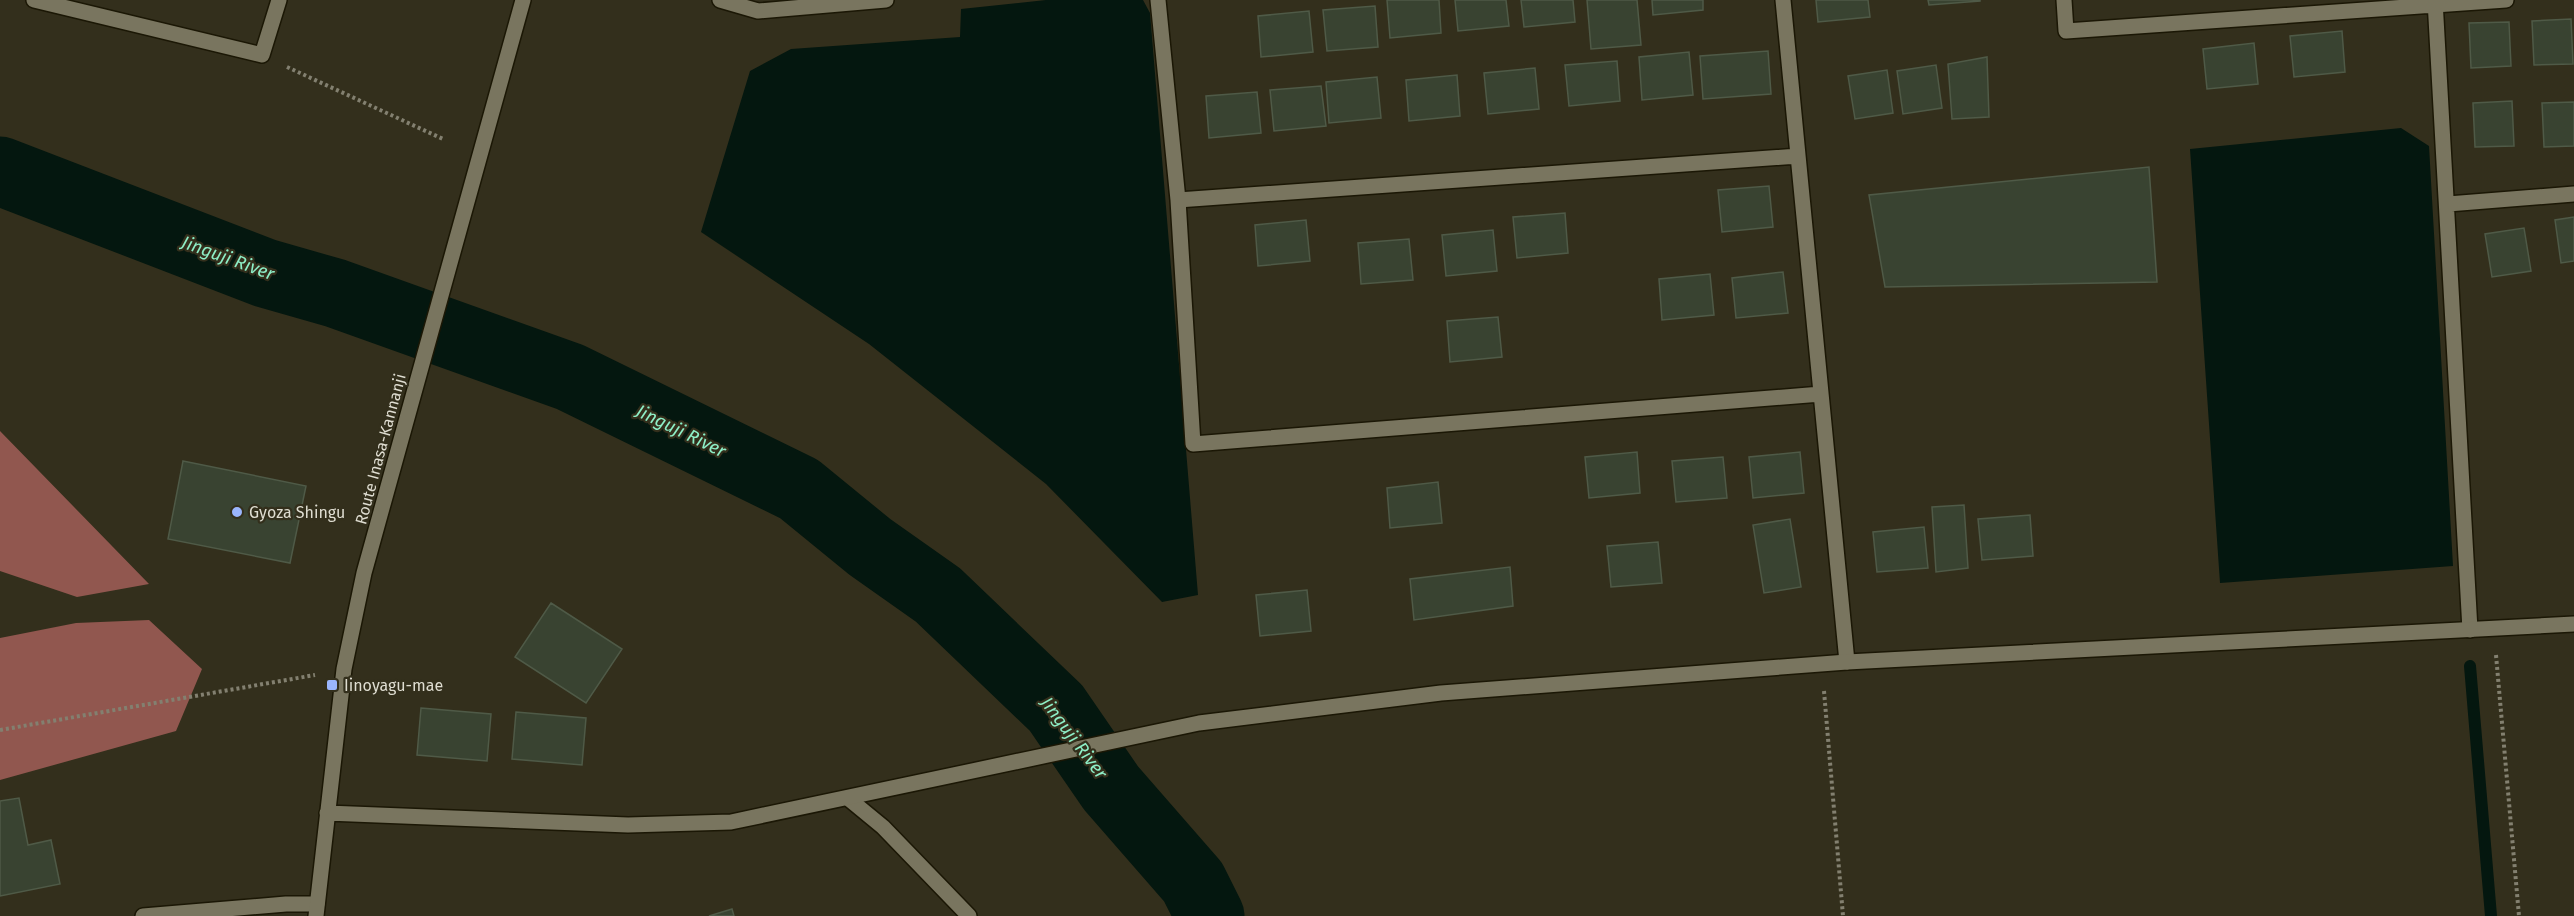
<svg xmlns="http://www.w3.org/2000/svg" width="2574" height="916" font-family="'Fira Sans',sans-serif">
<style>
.forest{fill:#91574f}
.water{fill:#04170f}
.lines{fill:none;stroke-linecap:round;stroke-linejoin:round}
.stream{stroke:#04170f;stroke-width:12}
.river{stroke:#04170f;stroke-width:69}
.building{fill:#394331;stroke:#4f5a47;stroke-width:1.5}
.lane-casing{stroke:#1b1705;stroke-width:18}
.street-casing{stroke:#1b1705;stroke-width:18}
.secondary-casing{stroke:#1b1705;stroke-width:18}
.path{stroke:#838070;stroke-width:4;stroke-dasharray:3 3;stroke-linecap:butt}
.lane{stroke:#79755f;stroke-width:15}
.street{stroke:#79755f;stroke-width:15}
.secondary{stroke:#79755f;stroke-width:15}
.poi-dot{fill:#9ab5fd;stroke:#332f1c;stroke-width:2}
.labels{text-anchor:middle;stroke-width:4.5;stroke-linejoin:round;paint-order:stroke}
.street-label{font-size:16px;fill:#dfddd1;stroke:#332f1c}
.poi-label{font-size:16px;fill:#dfddd1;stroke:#332f1c;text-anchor:start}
.water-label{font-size:18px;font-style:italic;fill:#8eefc7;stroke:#332f1c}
</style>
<rect width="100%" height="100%" fill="#332f1c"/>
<path class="forest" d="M0,431L149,584L77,597L0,571Z
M149,620L202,669L176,731L0,780V638L76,623Z"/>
<path class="water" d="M1046,0H1143L1150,13L1198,595L1162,602L1046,484L869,344L701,232L750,71L791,49L960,37L961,9Z
M2401,128L2429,146L2453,566L2220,583L2190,149Z"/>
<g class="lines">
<path class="stream" d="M2470,666L2491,916"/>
<path class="river" d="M0,171L265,273L335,293L570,377L799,489L870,547L938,595L1056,708L1111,788L1193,882L1210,916"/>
</g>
<path class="building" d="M1387,0H1439L1441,33L1390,38Z
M1455,0H1506L1509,26L1458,31Z
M1521,0H1573L1575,22L1524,27Z
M1587,0H1637L1641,45L1591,49Z
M1652,0H1703V10L1653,15Z
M1816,0H1868L1870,17L1818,22Z
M1928,0H1980V1L1929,5Z
M1375,6L1378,47L1327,51L1323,10Z
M1309,11L1313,52L1261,57L1258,16Z
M2571,19L2573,64L2534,65L2532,21Z
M2509,22L2511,66L2471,68L2469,23Z
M2342,31L2345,72L2294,77L2290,36Z
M2254,43L2258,84L2207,89L2203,49Z
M1768,51L1771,94L1703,99L1700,56Z
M1689,52L1693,95L1642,100L1639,57Z
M1987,57L1989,117L1952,119L1948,64Z
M1617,61L1620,101L1569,106L1565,65Z
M1936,65L1942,108L1903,114L1897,71Z
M1535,68L1539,109L1488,114L1484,73Z
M1887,70L1893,113L1855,119L1848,76Z
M1457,75L1460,116L1409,121L1406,80Z
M1377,77L1381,118L1329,123L1326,82Z
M1321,86L1326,126L1274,131L1270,90Z
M1257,92L1261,133L1209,138L1206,96Z
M2512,101L2514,146L2475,147L2473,103Z
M2574,102V146L2544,147L2542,103Z
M2149,167L2157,282L1885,287L1869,195Z
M1769,186L1773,227L1722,232L1718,190Z
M1565,213L1568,253L1517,258L1513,217Z
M2574,217V261L2561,263L2555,220Z
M1306,220L1310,261L1258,266L1255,225Z
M2524,228L2531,271L2492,277L2485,234Z
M1493,230L1497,271L1446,276L1442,235Z
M1409,239L1413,280L1361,284L1358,243Z
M1783,272L1788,313L1736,318L1732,278Z
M1710,274L1714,315L1662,320L1659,279Z
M1498,317L1502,357L1450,362L1447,321Z
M1637,452L1640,493L1589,498L1585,457Z
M1800,452L1804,493L1753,498L1749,457Z
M1723,457L1727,498L1676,502L1672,461Z
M183,461L306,486L290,563L168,539Z
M1438,482L1442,523L1390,528L1387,488Z
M1964,505L1968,568L1936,572L1932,507Z
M2030,515L2033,556L1982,560L1978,519Z
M1790,519L1801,587L1764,593L1753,525Z
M1924,527L1928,568L1877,572L1873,532Z
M1658,542L1662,583L1611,587L1607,546Z
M1510,567L1513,606L1414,620L1410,579Z
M1307,590L1311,631L1260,636L1256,595Z
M551,603L622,649L586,703L515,657Z
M421,708L491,714L487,761L417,755Z
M516,712L586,718L582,765L512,759Z
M19,798L28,845L51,840L60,884L0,896V801Z
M732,909L734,916H709Z"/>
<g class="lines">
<g class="lane-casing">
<path id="lane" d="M143,916L286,904H317"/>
</g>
<g class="street-casing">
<path id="street" d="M34,0L262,55L279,0
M720,0L758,11L886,0
M1158,0L1178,200L1193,444L1821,394
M1783,0L1847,662
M2064,0L2066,31L2506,0
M2435,0L2470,630
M1178,200L1798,156
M2448,204L2574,194
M849,799L883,827L969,916"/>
</g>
<g class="secondary-casing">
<path id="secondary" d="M327,813L628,825L731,822L1199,723L1441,693L1847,662L2574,624
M316,916L344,669L364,573L523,0"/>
</g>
<path class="path" d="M287,67L443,139
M2496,655L2519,916
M1824,691L1843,916
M0,730L315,675"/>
<use href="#lane" class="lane"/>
<use href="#street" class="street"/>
<use href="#secondary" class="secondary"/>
</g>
<g class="poi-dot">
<circle cx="237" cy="512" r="6"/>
<rect x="326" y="679" width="12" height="12" rx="3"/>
</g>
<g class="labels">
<g class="street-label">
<text transform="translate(380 449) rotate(-75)" y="6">Route Inasa-Kannanji</text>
</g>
<g class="poi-label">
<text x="249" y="518">Gyoza Shingu</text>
<text x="344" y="691">Iinoyagu-mae</text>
</g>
<g class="water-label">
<text transform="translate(228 258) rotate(20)" y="6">Jinguji River</text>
<text transform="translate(681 431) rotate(26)" y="6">Jinguji River</text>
<text transform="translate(1074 738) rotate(53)" y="6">Jinguji River</text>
</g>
</g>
</svg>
